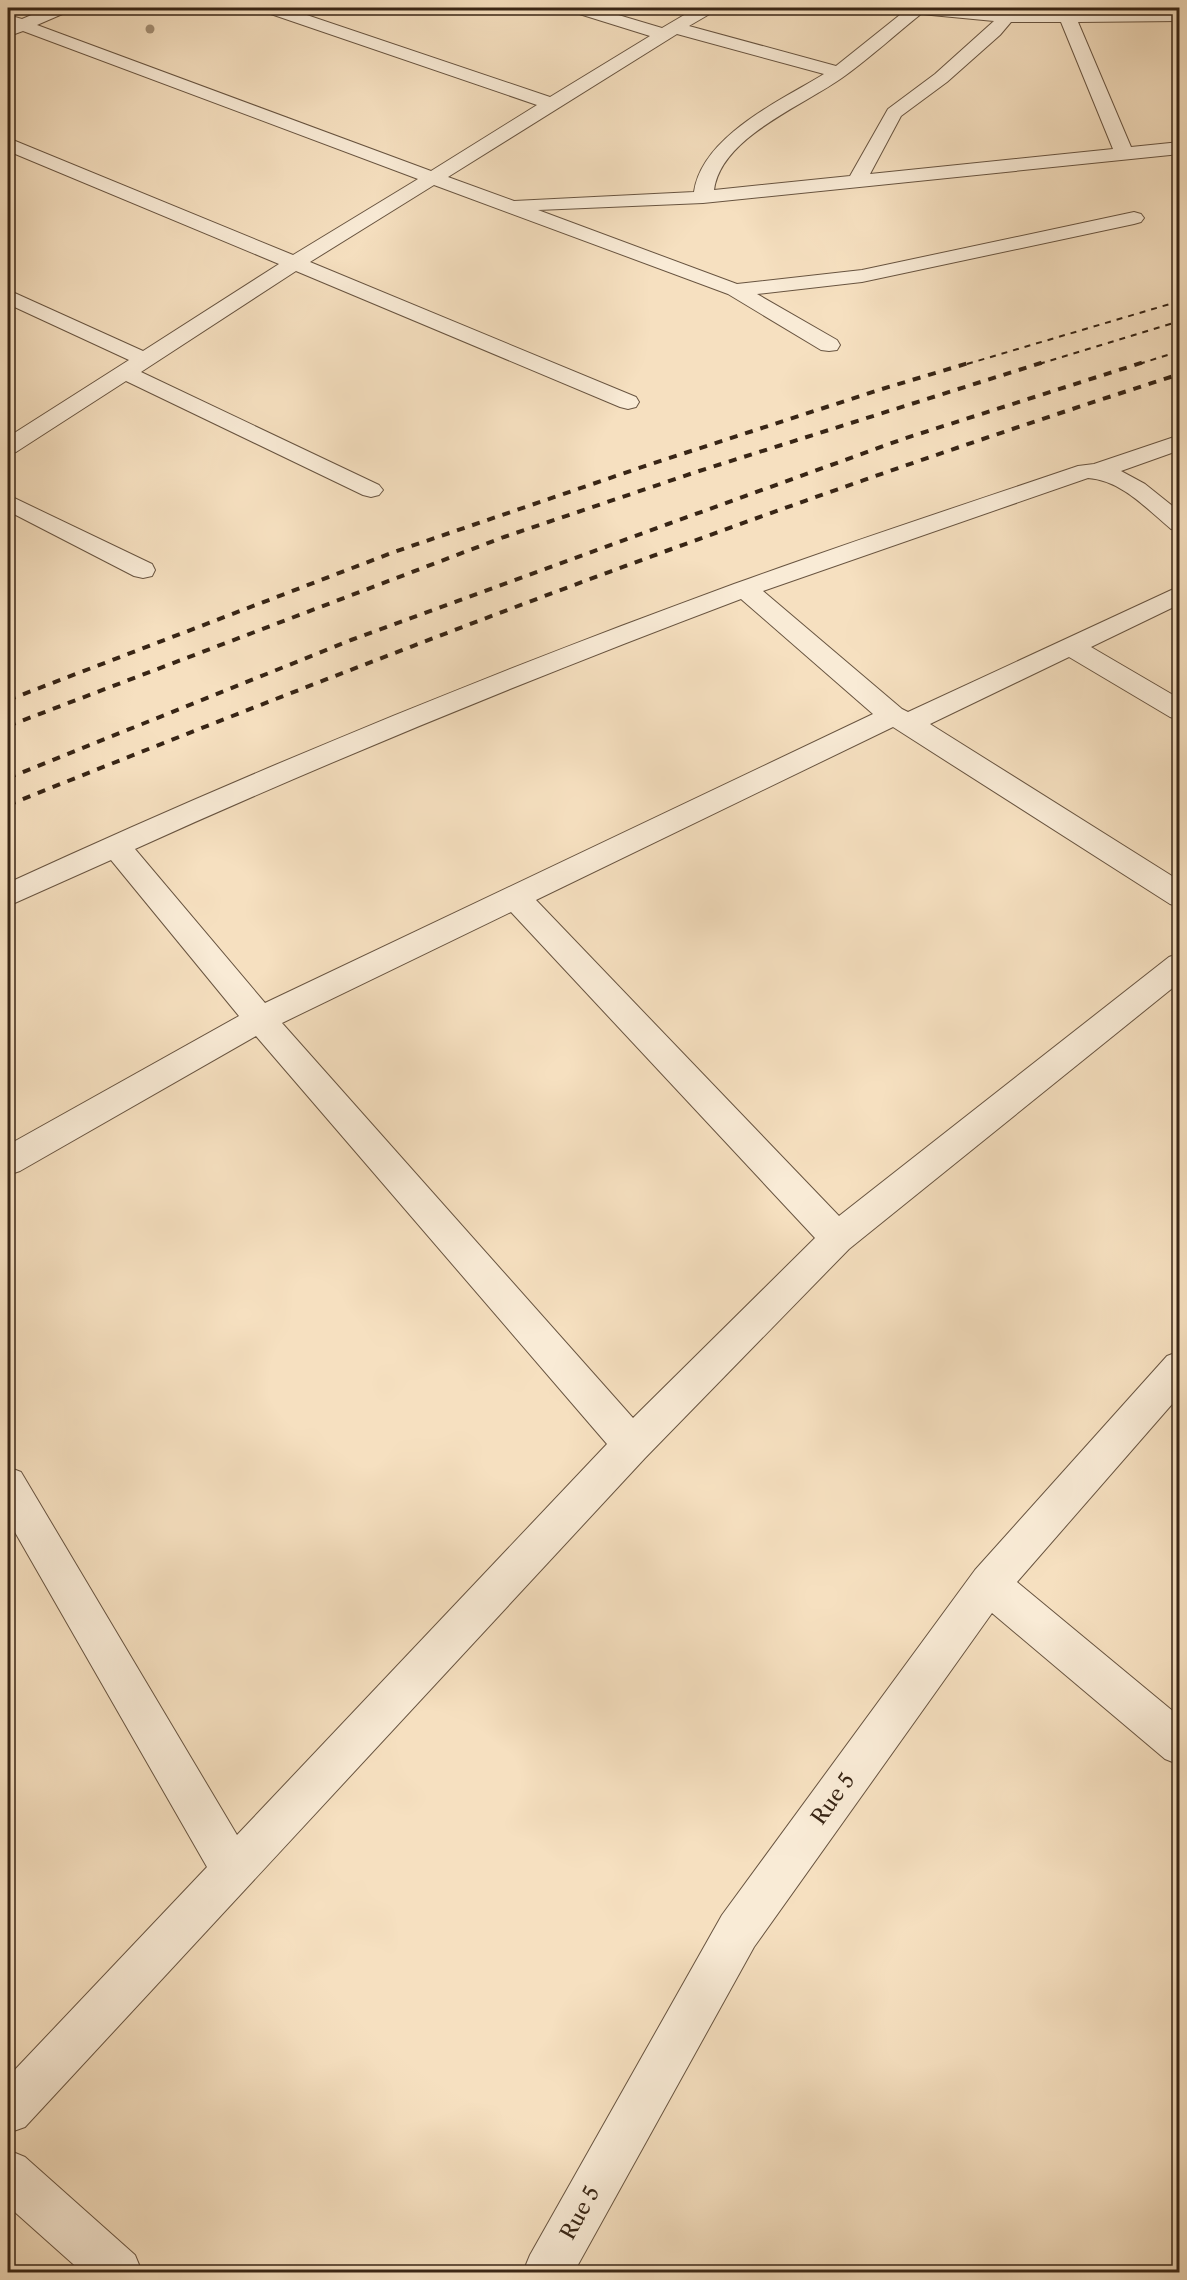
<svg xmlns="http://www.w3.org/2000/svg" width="1187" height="2280" font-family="'Libre Caslon Text',serif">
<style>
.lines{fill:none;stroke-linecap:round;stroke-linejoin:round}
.street-casing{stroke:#685440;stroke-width:2}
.street{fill:#f9ebd6;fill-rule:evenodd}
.rail-far1{stroke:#382515;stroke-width:2;stroke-dasharray:6 6;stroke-linecap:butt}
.rail{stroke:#382515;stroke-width:4;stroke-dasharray:8 8;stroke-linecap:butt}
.tree{fill:#a48f75}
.labels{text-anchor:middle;stroke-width:6;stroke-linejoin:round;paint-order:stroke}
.near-street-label{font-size:21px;fill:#382515;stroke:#f9ebd6}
</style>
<rect width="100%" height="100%" fill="#f6e0c0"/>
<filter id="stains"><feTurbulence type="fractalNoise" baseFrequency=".00333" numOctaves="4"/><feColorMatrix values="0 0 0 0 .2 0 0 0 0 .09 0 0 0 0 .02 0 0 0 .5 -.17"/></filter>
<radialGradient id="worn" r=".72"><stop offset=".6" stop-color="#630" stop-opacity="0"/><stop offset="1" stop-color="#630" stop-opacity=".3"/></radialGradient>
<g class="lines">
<g class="street-casing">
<path id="street" d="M48,8H69L67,12L37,25L431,171L537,105L265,12L263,8H286L550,97L650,36L573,12L571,8H595L662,28L696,8H715L713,12L689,26L836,66L906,10L905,8H960L1006,12L1180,11V21L1078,22L1131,147L1180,142V154L703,203L538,210L737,284L862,270L1134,212L1141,214L1144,218L1141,222L1134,224L862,282L757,294L837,340L840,345L837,350L829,351L821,350L728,294L434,185L310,262L636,397L639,402L636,407L628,409L620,407L296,271L141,372L379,485L383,490L379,495L371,497L363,495L126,381L16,452L8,454V437L129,360L8,304V290L143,351L279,264L8,151V138L293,255L418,179L23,31L12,35L8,34V15L22,19ZM921,14L994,21L935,74L888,109L850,176L714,190C721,136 806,105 846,75C872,56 896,34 921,14ZM1011,22H1061L1113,149L870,174L901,116L947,82L1000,35ZM677,34L824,74C780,101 702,136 694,192L514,201L448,177Z
M1180,435V450L1121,471L1145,484L1180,512V531L1171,529C1147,509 1121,480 1088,478L763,591L902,709L908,712L1180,586V604L1091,647L1180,699V720L1170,717L1069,657L930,724L1180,881V907L1170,904L893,727L536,900L839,1216L1169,957L1180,953V982L849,1249L645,1458L25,2127L8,2133V2077L207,1867L8,1520V1467L21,1472L237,1835L607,1444L256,1036L20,1171L8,1175V1145L239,1016L111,860L8,906V883C245,774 488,674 734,584C847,543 963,505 1078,466L1094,464ZM741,599L873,714L265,1003L135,849C334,759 537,676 741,599ZM511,912L815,1238L633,1418L282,1023Z
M8,495L152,564L155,570L152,576L143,578L134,576L8,511Z
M1180,1351V1395L1017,1582L1180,1717V1765L1165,1759L992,1613L754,1947L574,2272H523L530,2255L722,1915L975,1570L1167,1356Z
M8,2150L25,2157L135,2255L142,2272H82L8,2206Z"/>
</g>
<use href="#street" class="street"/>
<path class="rail-far1" d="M967,364L1180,301
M1039,364L1180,321
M1139,364L1180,351"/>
<path class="rail" d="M8,700L394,552L648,465L882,389L972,362
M8,726L504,537L696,472L1044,362
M8,778L351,640L668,524L903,439L1144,362
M8,805C395,650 783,501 1180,374"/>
</g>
<circle class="tree" cx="150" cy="29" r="4.5"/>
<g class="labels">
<g class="near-street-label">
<text transform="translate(833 1799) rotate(-54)" y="7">Rue 5</text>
<text transform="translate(580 2213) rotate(-61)" y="7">Rue 5</text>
</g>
</g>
<rect width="1187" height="2280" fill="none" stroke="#f6e0c0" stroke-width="30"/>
<rect x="9" y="9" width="1169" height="2262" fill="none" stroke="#382515" stroke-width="3"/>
<rect x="15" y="15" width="1157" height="2250" fill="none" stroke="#382515" stroke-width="1.5"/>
<rect width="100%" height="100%" filter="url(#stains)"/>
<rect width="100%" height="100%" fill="url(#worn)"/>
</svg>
